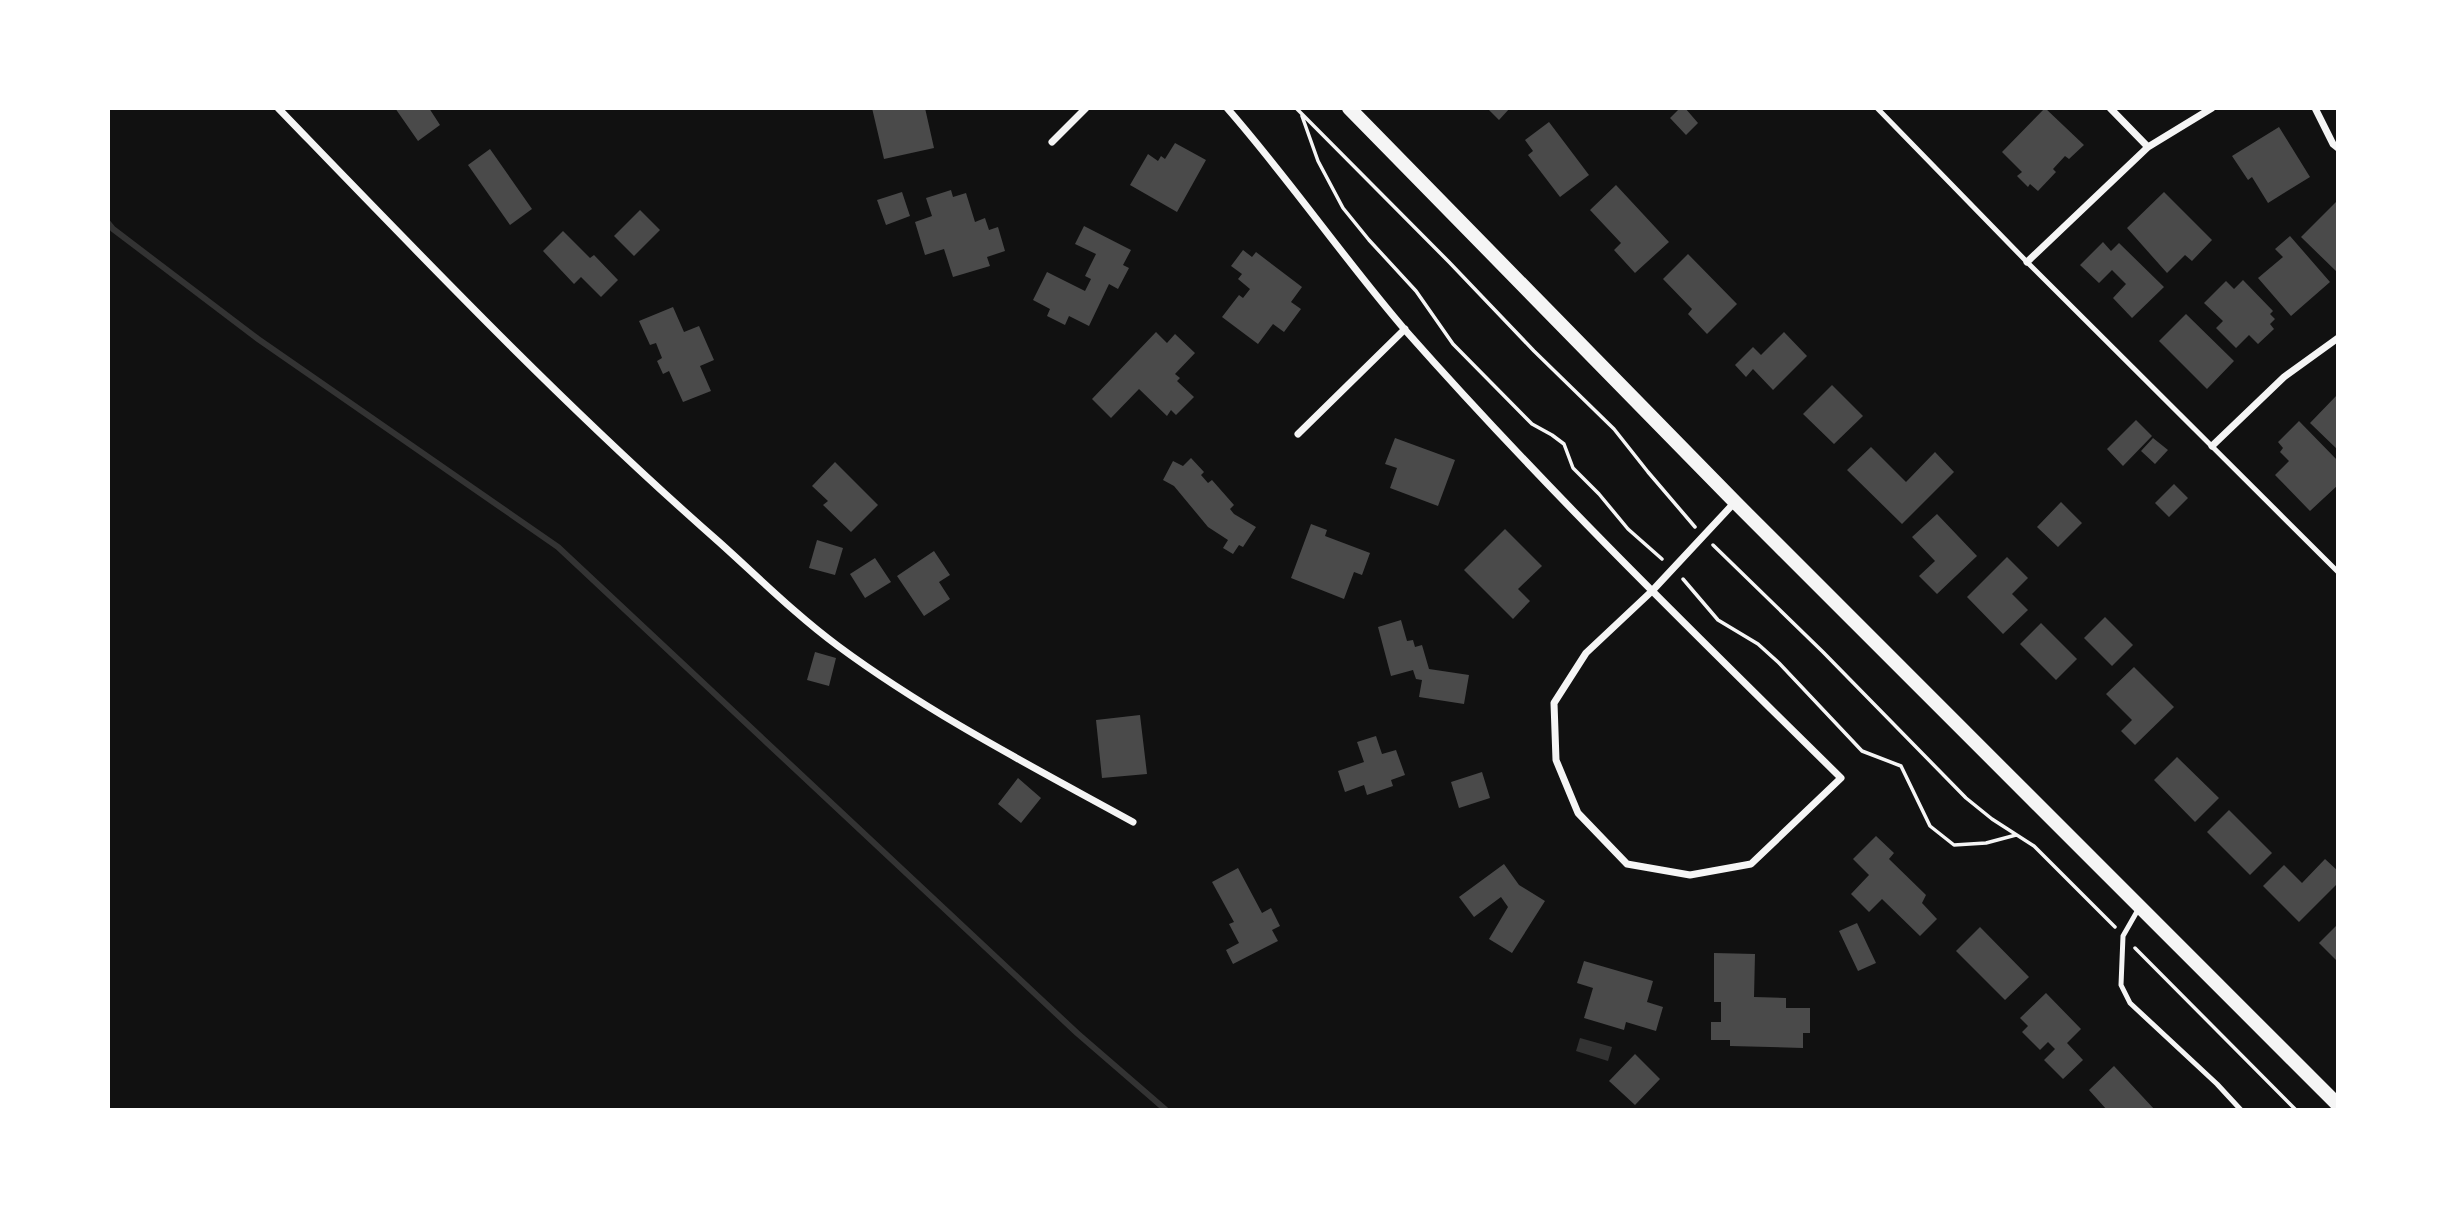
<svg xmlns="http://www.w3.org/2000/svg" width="2446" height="1218" font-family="'Varela Round',sans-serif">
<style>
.water{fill:#333}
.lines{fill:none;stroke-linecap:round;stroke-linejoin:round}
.stream{stroke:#333;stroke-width:6}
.building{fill:#4a4a4a}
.path{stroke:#f5f5f5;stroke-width:3.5}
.service{stroke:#f5f5f5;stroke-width:5}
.minor{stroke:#f5f5f5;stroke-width:7}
.secondary{stroke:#f5f5f5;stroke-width:14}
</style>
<rect width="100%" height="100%" fill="#111"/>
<path class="water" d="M1580,1038L1612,1047L1608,1061L1576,1051Z"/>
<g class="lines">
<path class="stream" d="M108,223L113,229L258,339L558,547L1077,1033L1166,1110"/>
</g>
<path class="building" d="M395,108H429L440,125L418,141Z
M872,108H925L934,148L884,159Z
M1487,108H1510L1499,120Z
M1680,108H1685L1698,123L1686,135L1670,118Z
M2045,108L2084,145L2069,159L2065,156L2053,169L2056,172L2038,191L2030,184L2028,187L2017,176L2022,172L2002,152Z
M1549,122L1589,175L1560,197L1528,155L1533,151L1525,140Z
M2279,127L2310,177L2268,203L2252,177L2248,180L2232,156Z
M1175,143L1206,160L1177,212L1130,185L1148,154L1158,161L1161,156L1165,159Z
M490,149L532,209L510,225L468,165Z
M1616,185L1669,242L1635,273L1614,250L1621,243L1590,210Z
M951,190L953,197L966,193L975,222L985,218L989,230L998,227L1005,251L987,257L990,266L953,277L944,249L925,255L915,222L932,216L926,198Z
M902,192L910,216L886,225L877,200Z
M2164,192L2212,240L2192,261L2185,255L2167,273L2127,228Z
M2338,200V273L2301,237Z
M640,210L660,230L634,256L614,236Z
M1084,226L1131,250L1123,265L1129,268L1118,289L1109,284L1089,326L1069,316L1065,325L1047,316L1050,309L1033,300L1047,272L1085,291L1091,279L1085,276L1096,254L1075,244Z
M563,231L590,258L594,255L618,280L601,297L581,277L574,284L543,251Z
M2290,236L2330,282L2291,316L2258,278L2283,257L2275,249Z
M2103,242L2111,251L2119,243L2164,287L2132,318L2113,298L2126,284L2112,270L2099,283L2080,265Z
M1243,250L1252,257L1256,252L1302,287L1291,302L1301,309L1284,332L1273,324L1258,344L1222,317L1239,295L1243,298L1250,289L1238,279L1242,274L1231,266Z
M1688,254L1737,304L1707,334L1688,314L1692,309L1663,279Z
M2243,280L2273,311L2270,314L2275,319L2270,324L2274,329L2258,344L2249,335L2236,348L2216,328L2223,321L2204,303L2226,281L2234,289Z
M673,307L684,332L699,326L714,360L700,366L711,391L683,402L669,371L663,374L657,361L662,358L656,343L650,345L639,321Z
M2186,314L2234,361L2207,389L2159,341Z
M1156,332L1167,343L1175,334L1195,353L1175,374L1180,378L1177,381L1194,397L1176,415L1171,410L1167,416L1139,389L1111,418L1092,399Z
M1784,332L1807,356L1773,390L1753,369L1746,377L1735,365L1753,347L1761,355Z
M1832,385L1863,416L1834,444L1803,414Z
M2338,394V450L2310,423Z
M2136,420L2152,436L2123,466L2107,449Z
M2299,421L2338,461V485L2310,511L2275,475L2289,461L2280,452L2283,448L2278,442Z
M1395,438L1455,460L1438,506L1390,488L1397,468L1385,464Z
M2153,438L2168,450L2155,464L2141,451Z
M1871,447L1906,482L1935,452L1954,472L1902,524L1847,470Z
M1191,458L1204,472L1201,475L1208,483L1212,480L1234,505L1230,509L1234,514L1256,527L1243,547L1239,545L1233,554L1223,548L1228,540L1208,527L1174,486L1163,480L1173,461L1183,466Z
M835,462L878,505L851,532L823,505L828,501L812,486Z
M2174,484L2188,498L2169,517L2155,503Z
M2061,502L2082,523L2058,547L2037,527Z
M1937,514L1977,556L1937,594L1919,576L1935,561L1912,537Z
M1311,524L1327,530L1325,536L1370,553L1362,575L1354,572L1344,599L1291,578Z
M1505,529L1542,566L1518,589L1530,601L1513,619L1464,570Z
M817,540L843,548L835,575L809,568Z
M934,551L950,575L939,582L950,599L924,616L897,576Z
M2007,557L2028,578L2012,594L2028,610L2003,634L1967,597Z
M875,558L891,582L865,598L850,574Z
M2105,617L2133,645L2112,666L2084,638Z
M1401,620L1407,641L1413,640L1415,647L1422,645L1429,669L1469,675L1464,704L1419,697L1422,680L1416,679L1413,670L1391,676L1378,627Z
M2041,623L2077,659L2056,680L2020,644Z
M815,652L836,658L829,686L807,680Z
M2134,667L2174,707L2135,745L2121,731L2132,720L2106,694Z
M1140,715L1147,774L1102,778L1096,720Z
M1376,736L1382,754L1396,750L1405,775L1391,780L1393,786L1367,795L1364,785L1345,792L1338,771L1364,762L1357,742Z
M2177,757L2219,798L2195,822L2154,780Z
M1482,772L1490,798L1459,808L1451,782Z
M1018,778L1041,798L1021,823L998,804Z
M2229,810L2272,853L2250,875L2207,832Z
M1876,836L1894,853L1889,859L1926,895L1922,903L1937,919L1920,936L1882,899L1869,912L1851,894L1869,875L1853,859Z
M2325,859L2338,871V883L2299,922L2263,886L2284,865L2302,883Z
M1504,864L1519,885L1545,901L1512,953L1489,939L1508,907L1501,897L1474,917L1459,897Z
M1238,868L1262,913L1271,908L1280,926L1272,930L1278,941L1233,964L1226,950L1239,943L1229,924L1234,922L1212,882Z
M1857,923L1876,963L1858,971L1839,931Z
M2338,924V962L2319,943Z
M1980,927L2029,977L2005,1000L1956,951Z
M1714,953L1755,954L1754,997L1786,998V1008H1810V1033H1803V1048L1730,1046V1040H1711V1022H1721V1002H1714Z
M1584,961L1653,981L1647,1002L1663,1007L1656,1031L1626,1022L1624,1030L1584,1018L1593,988L1577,983Z
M2046,993L2081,1029L2067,1043L2083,1060L2063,1079L2044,1060L2055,1049L2048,1042L2040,1050L2022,1032L2028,1026L2020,1018Z
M1635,1054L1660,1079L1635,1105L1609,1081Z
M2114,1066L2155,1110H2107L2089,1090Z"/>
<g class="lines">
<path class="path" d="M1296,108L1449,262L1534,351L1614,429L1648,472L1695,527
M1302,116L1318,161L1343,208L1369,240L1416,291L1453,344L1532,424L1552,435L1564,444L1573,468L1599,494L1628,529L1662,559
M1713,545L1823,652L1966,798L1992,819L2034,846L2115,927
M1683,579L1718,620L1758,644L1779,663L1862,751L1901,766L1930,826L1954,845L1986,843L2016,835
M2135,948L2296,1110"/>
<path class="service" d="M1877,108L2027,262L2338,572
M2139,908L2123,936L2121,985L2130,1003L2217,1084L2241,1110"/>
<path class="minor" d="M278,108C422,257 564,406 719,542C758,577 796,615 838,646C930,714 1033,767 1133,822
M1227,108C1290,180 1344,259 1406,331C1544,487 1693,632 1841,778L1751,864L1690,875L1627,864L1578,813L1556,760L1554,703L1586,653L1652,591L1735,502
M2110,108L2148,147
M2315,108L2333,144L2338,148
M1052,142L1086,108
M2027,262L2148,147L2212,108
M1298,434L1405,329
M2212,446L2284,377L2338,338"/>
<path class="secondary" d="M1349,108L1735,502L2338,1105"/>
</g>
<rect width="2446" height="1218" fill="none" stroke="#ffffff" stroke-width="220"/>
</svg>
